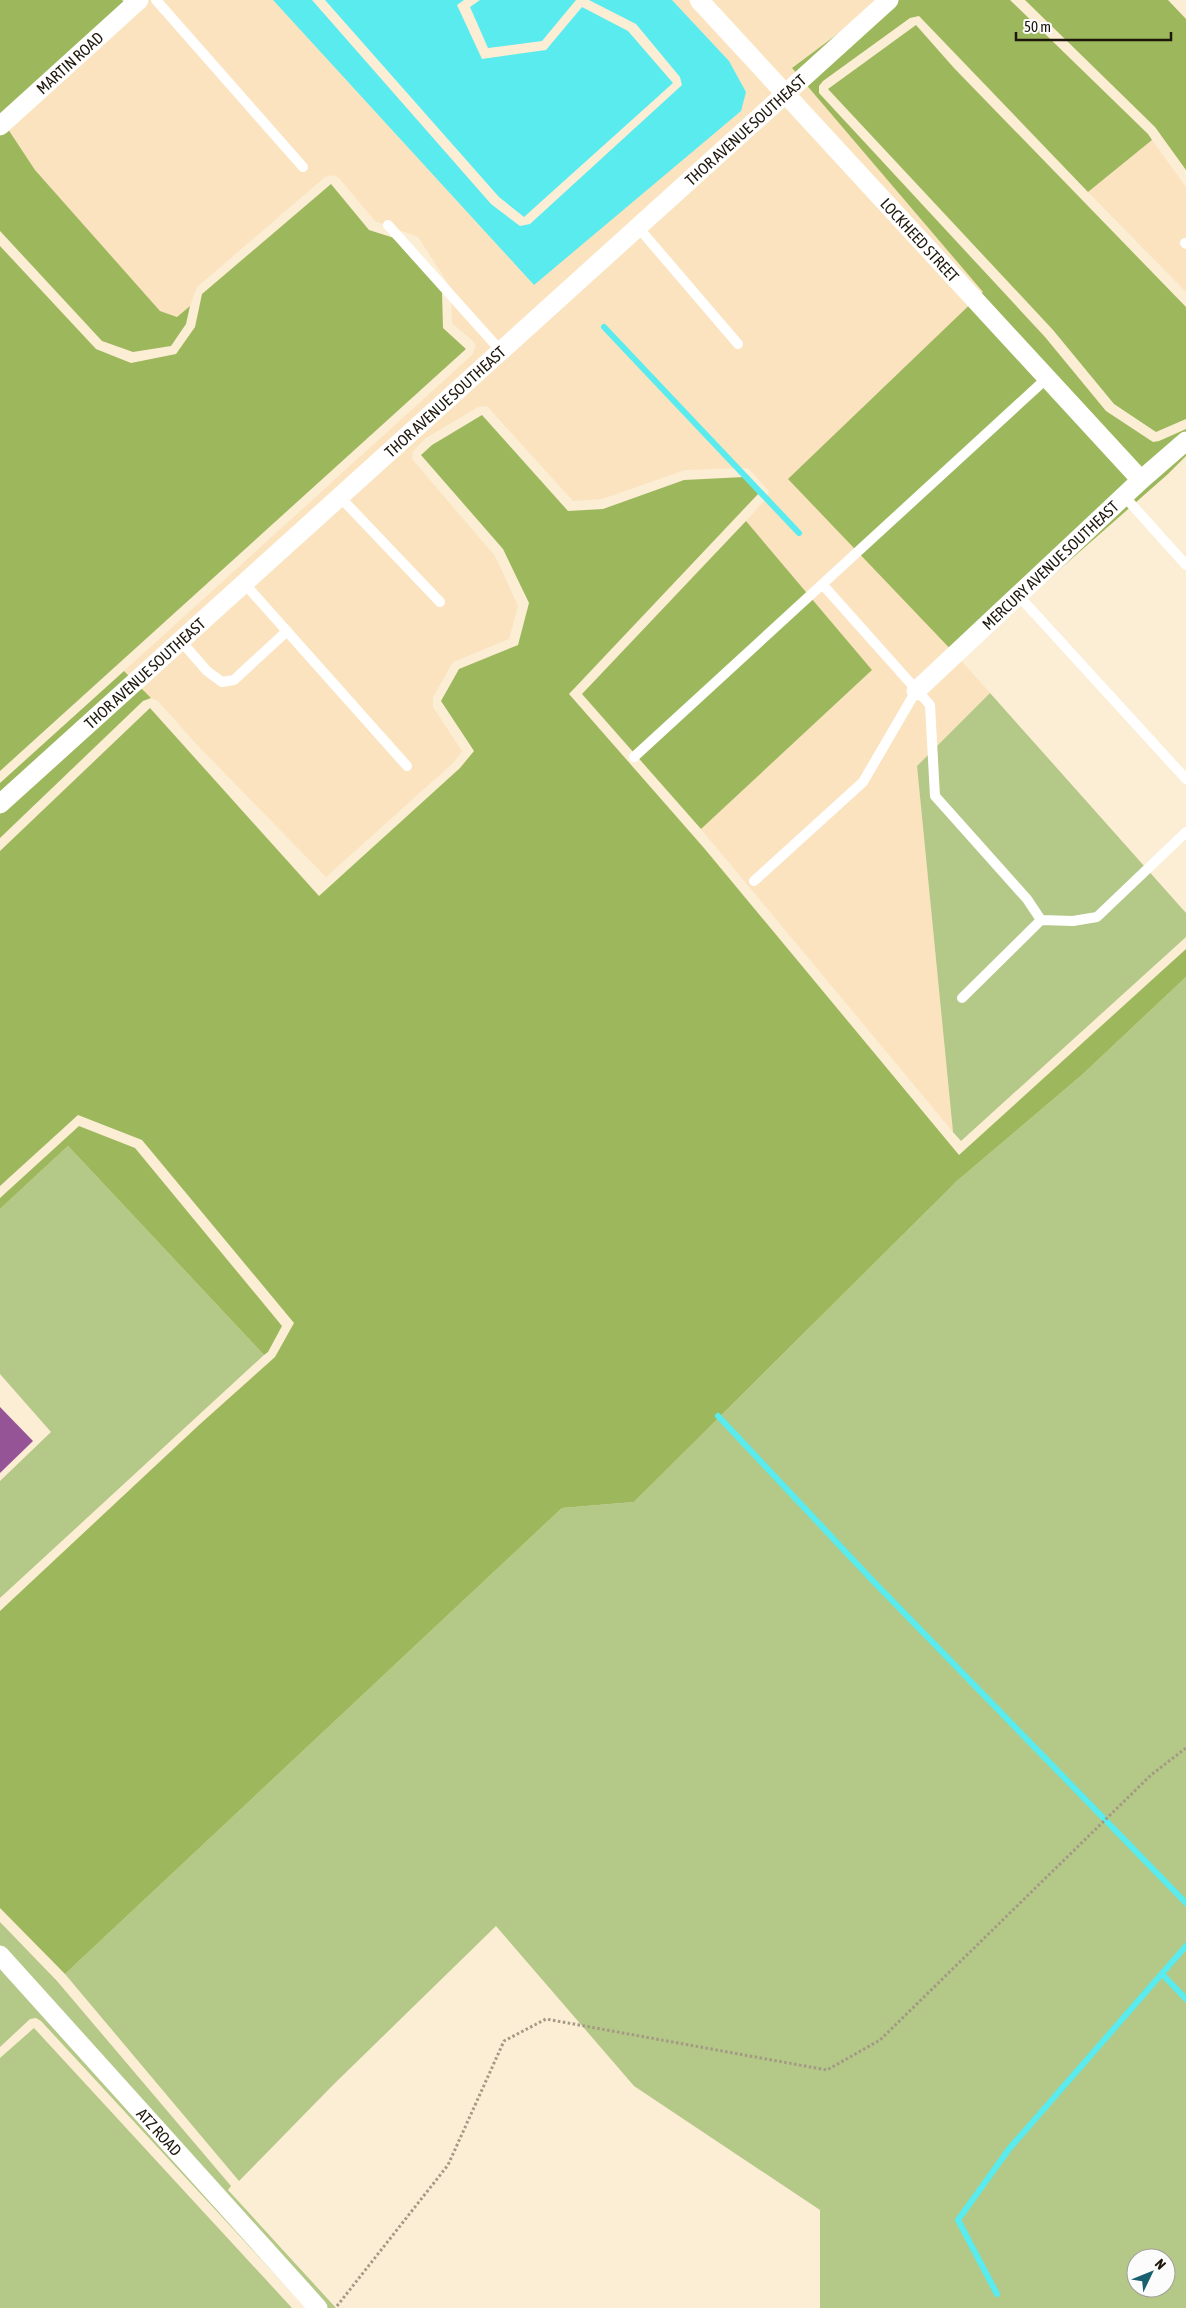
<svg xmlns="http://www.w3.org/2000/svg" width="1186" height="2308" font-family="'Asap Condensed',sans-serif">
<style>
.built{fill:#fae3be}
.green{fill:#b4c887;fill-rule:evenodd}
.forest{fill:#9db85c}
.water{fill:#59ebee}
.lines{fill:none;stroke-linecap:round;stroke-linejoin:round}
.stream{stroke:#59ebee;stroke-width:6}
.building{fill:#945495}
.path{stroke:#a49986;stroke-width:3;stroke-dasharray:2.5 2.5;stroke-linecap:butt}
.lane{stroke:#fff;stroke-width:10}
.street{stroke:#fff;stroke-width:19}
.labels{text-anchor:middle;stroke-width:4.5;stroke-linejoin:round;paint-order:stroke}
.street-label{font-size:16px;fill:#1d170c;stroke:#fcfcfc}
</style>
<rect width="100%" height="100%" fill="#fcedd5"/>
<path class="built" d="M128,0H273L534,285L746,92L729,61L672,0H883L792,68L983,292L789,479L943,640L990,693L917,766L953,1132L701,829L872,670L746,521L766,499L769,491L748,468L685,470L602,499L573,501L487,406L478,407L426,438L413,451L412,459L495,556L518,606L509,639L453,662L433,697V707L462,751L454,762L326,877L200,748L158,701L151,698L124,671L472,355L476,346L473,341L452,323L451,288L418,237L375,221L339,178L334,175L325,177L197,287L190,306L177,317L160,311L35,170L2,120Z
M1152,140L1186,187V292L1088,192Z"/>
<path class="green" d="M990,693L1186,913V937L961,1141L953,1132L917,766Z
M1186,977V2308H820V2210L634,2086L496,1926L333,2085L239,2181L65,1974L562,1508L634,1502L957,1181L1083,1074ZM1136,2258H1166V2288H1136Z
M68,1146L264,1355L0,1598V1481L51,1432L0,1374V1209Z
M0,1922L57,1981L231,2186L228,2190L336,2308H306L41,2021L36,2018L30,2019L0,2047Z
M34,2028L292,2308H0V2058Z"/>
<path class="forest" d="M0,0H122L125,3L2,120L35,170L160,311L177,317L190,306L186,324L171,346L133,352L102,341L0,231Z
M883,0H1010L1148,134L1152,140L1088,192L919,16L910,18L823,81L819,86V93L1045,337L1106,411L1153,442L1159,441L1186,429V456L1168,474L959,658L788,479L983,292L792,68Z
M1025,0H1168L1186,19V170L1155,127Z
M916,25L954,68L1186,307V419L1156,432L1114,404L1053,330L828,89Z
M331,184L369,230L410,243L442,291L443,328L466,349L0,771V246L96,349L131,363L176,354L195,327L202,294Z
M482,415L568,511L603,509L684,480L744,477L759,493L569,694L704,848L959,1155L1186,949V977L1083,1074L957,1181L634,1502L562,1508L65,1974L0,1908V1611L199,1425L275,1357L294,1323L142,1140L78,1115L0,1186V851L150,708L319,896L460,768L474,751L441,701L459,669L518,645L529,603L503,549L421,455L432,445Z
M746,521L872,670L701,829L582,694Z
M124,671L151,698L143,701L0,838V783Z
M79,1126L135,1148L282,1326L268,1352L264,1355L68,1146L0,1209V1198Z"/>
<path class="water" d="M273,0H312L491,204L520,226L530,224L682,85L680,77L636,24L589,0H672L729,61L746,92L741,111L534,285Z
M325,0H464L457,5L482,59L546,50L582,7L628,31L673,83L524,217L499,197Z
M480,0H576L542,41L488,48L470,7Z"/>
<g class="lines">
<path class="stream" d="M604,327L799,533
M718,1416L874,1582L1186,1903
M1162,1974L1186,1999
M997,2294L958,2220L1009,2149L1186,1946"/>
</g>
<path class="building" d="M0,1407L33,1441L0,1473Z"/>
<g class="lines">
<path class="path" d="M337,2306L448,2165L504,2041L546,2019L827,2070L880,2040L1151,1775L1186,1748"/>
<path class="lane" d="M156,0L303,167
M388,225L500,350
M637,226L738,344
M1185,243L1186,244
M339,496L440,602
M1124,496L1186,565
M243,582L407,766
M823,585L930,705L935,796L1027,899L1041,920L962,998
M1018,595L1186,779
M180,640L207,671L222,682L234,680L287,631
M634,757L1047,378
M754,881L863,782L916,691
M1041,920L1073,921L1097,917L1186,832"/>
<g class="street">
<path id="s1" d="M699,0L1141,480"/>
<path id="s2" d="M0,126L139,0"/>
<path id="s3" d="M916,691L1141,480L1186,441"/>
<path id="s4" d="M0,804L889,0"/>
<path id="s5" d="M0,1955L318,2308"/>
</g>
</g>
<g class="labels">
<g class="street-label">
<text dy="6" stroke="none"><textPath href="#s2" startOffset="94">MARTIN ROAD</textPath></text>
<text dy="6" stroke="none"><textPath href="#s4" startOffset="1005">THOR AVENUE SOUTHEAST</textPath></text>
<text dy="6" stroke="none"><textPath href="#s1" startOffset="326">LOCKHEED STREET</textPath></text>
<text dy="6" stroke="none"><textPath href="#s4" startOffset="600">THOR AVENUE SOUTHEAST</textPath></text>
<text dy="6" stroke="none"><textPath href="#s3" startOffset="184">MERCURY AVENUE SOUTHEAST</textPath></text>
<text dy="6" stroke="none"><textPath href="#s4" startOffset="195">THOR AVENUE SOUTHEAST</textPath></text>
<text dy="6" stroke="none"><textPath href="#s5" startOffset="238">ATZ ROAD</textPath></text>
</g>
</g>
<g transform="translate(1151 2273) rotate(47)"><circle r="24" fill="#fcfcfc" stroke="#a3a09c"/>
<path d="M0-4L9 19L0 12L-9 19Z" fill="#186070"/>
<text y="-8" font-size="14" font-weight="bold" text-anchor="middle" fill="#1d170c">N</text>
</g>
<path d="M1016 32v8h155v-8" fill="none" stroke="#1d170c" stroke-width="2.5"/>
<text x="1024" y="32" font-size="15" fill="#1d170c" stroke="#fcfcfc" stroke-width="4" paint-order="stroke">50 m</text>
</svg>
